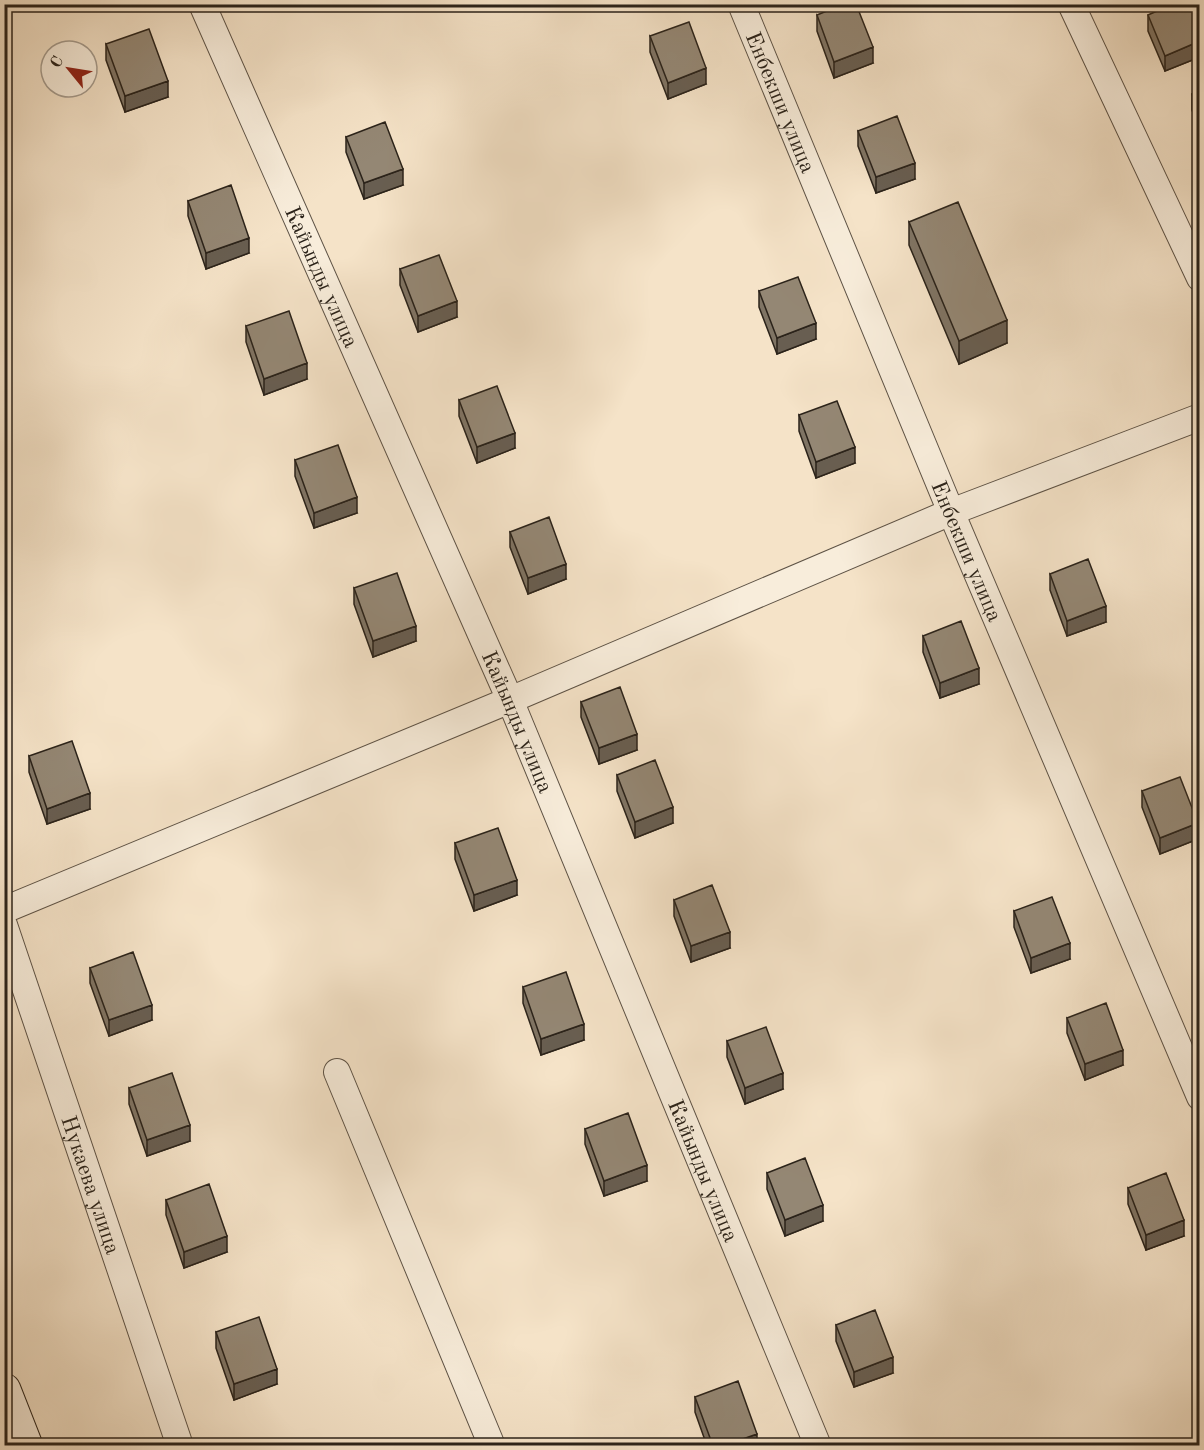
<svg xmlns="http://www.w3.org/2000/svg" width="1204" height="1450" font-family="'Old Standard TT',serif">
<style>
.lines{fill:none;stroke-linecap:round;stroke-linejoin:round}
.street-casing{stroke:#5e5346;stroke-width:28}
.secondary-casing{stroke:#2b231a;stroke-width:35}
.street{stroke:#f8eddb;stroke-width:26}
.secondary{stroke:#f8eddb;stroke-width:33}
.wall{fill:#7f7464;stroke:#2b231a;stroke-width:1.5}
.shaded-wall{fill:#685e51;stroke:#2b231a;stroke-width:1.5}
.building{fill:#948774;stroke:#2b231a;stroke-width:1.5}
.labels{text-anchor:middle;stroke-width:5;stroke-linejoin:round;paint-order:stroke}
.street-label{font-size:22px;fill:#2b231a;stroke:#f8eddb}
</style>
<rect width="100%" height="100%" fill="#f5e3c8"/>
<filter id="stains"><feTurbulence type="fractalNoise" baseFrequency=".00333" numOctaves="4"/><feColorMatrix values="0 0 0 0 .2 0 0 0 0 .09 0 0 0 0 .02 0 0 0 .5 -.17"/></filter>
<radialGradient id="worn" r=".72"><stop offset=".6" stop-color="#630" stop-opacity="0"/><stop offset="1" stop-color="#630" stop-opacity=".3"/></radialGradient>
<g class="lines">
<g class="street-casing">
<g id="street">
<path id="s1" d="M202,4L510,700L818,1446"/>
<path id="s2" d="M741,4L951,512L1200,1097"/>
<path d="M1071,4L1200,278"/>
<path d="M4,910L510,700L951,512L1200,417"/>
<path id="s3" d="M4,925L180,1446"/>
<path d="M337,1072L492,1446"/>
</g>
</g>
<g class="secondary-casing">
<path id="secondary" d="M4,1390L26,1446"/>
</g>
<use href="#street" class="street"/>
<use href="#secondary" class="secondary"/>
</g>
<path class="wall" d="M1200,4V57L1165,71L1148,31V15Z
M817,15L873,63L834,78L817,31Z
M650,36L706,84L668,99L650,52Z
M106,44L168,97L125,112L106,60Z
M1200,91V131L1192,110V94Z
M858,131L915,179L876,193L858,146Z
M346,137L403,185L364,199L346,152Z
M188,201L249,253L206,269L188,216Z
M909,222L1007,343L959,364L909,245Z
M400,269L457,317L418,332L400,285Z
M759,291L816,339L777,354L759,307Z
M246,326L307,379L264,395L246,342Z
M459,400L515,448L477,463L459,416Z
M799,415L855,463L816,478L799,431Z
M295,460L357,513L314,528L295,476Z
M510,532L566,579L528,594L510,547Z
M1050,574L1106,622L1067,636L1050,590Z
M354,588L416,641L373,657L354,604Z
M923,636L979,684L940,698L923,652Z
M581,702L637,750L599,764L581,717Z
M29,756L90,809L47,824L29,772Z
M617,775L673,823L635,838L617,791Z
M1142,791L1198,839L1160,854L1142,807Z
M455,843L517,895L474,911L455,859Z
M674,900L730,948L691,962L674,916Z
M1014,911L1070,959L1031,973L1014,927Z
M90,968L152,1020L109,1036L90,983Z
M523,987L584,1040L541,1055L523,1003Z
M1067,1018L1123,1065L1085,1080L1067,1033Z
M727,1041L783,1089L745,1104L727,1057Z
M129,1088L190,1141L147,1156L129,1104Z
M585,1129L647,1181L604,1196L585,1144Z
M767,1173L823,1221L785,1236L767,1189Z
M1128,1188L1184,1236L1146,1250L1128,1204Z
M166,1200L227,1252L184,1268L166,1215Z
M836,1325L893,1373L854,1387L836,1341Z
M216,1332L277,1384L234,1400L216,1348Z
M695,1397L757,1446H707L695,1412Z"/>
<path class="shaded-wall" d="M97,4H106L97,8Z
M1200,41V57L1165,71V56Z
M873,47V63L834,78V62Z
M706,68V84L668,99V83Z
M168,81V97L125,112V96Z
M915,163V179L876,193V177Z
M403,169V185L364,199V183Z
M249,238V253L206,269V253Z
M457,301V317L418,332V316Z
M1007,320V343L959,364V341Z
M816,323V339L777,354V338Z
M307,363V379L264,395V379Z
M515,433V448L477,463V447Z
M855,447V463L816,478V462Z
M357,497V513L314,528V513Z
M566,564V579L528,594V578Z
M1106,606V622L1067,636V621Z
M416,626V641L373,657V641Z
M979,668V684L940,698V683Z
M637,734V750L599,764V748Z
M90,793V809L47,824V809Z
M673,807V823L635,838V822Z
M1198,823V839L1160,854V838Z
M517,880V895L474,911V895Z
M730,932V948L691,962V946Z
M1070,943V959L1031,973V958Z
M152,1005V1020L109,1036V1020Z
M584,1024V1040L541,1055V1039Z
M1123,1050V1065L1085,1080V1064Z
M783,1073V1089L745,1104V1088Z
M190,1125V1141L147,1156V1140Z
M647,1165V1181L604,1196V1181Z
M823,1205V1221L785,1236V1220Z
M1184,1220V1236L1146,1250V1235Z
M227,1236V1252L184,1268V1252Z
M893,1357V1373L854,1387V1372Z
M277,1369V1384L234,1400V1384Z
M757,1434V1446H723Z"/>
<path class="building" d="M844,4H856L873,47L834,62L817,15Z
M1173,4H1200V41L1165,56L1148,15Z
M689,22L706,68L668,83L650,36Z
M149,29L168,81L125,96L106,44Z
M1200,91V115L1192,94Z
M897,116L915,163L876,177L858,131Z
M385,122L403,169L364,183L346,137Z
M231,185L249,238L206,253L188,201Z
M958,202L1007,320L959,341L909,222Z
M439,255L457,301L418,316L400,269Z
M798,277L816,323L777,338L759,291Z
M289,311L307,363L264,379L246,326Z
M497,386L515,433L477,447L459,400Z
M837,401L855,447L816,462L799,415Z
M338,445L357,497L314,513L295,460Z
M549,517L566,564L528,578L510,532Z
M1088,559L1106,606L1067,621L1050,574Z
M397,573L416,626L373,641L354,588Z
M961,621L979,668L940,683L923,636Z
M620,687L637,734L599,748L581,702Z
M72,741L90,793L47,809L29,756Z
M655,760L673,807L635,822L617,775Z
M1180,777L1198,823L1160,838L1142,791Z
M498,828L517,880L474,895L455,843Z
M712,885L730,932L691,946L674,900Z
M1052,897L1070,943L1031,958L1014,911Z
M133,952L152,1005L109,1020L90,968Z
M566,972L584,1024L541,1039L523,987Z
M1106,1003L1123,1050L1085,1064L1067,1018Z
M766,1027L783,1073L745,1088L727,1041Z
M172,1073L190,1125L147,1140L129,1088Z
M628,1113L647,1165L604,1181L585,1129Z
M805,1158L823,1205L785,1220L767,1173Z
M1166,1173L1184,1220L1146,1235L1128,1188Z
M209,1184L227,1236L184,1252L166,1200Z
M875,1310L893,1357L854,1372L836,1325Z
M259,1317L277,1369L234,1384L216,1332Z
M738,1381L757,1434L723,1446H713L695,1397Z"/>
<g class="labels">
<g class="street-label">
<text dy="8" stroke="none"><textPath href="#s2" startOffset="106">Енбекши улица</textPath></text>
<text dy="8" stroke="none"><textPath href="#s1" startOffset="298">Кайынды улица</textPath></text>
<text dy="8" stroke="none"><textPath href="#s2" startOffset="592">Енбекши улица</textPath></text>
<text dy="8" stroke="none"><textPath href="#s1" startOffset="784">Кайынды улица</textPath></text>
<text dy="8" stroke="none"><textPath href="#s1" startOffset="1270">Кайынды улица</textPath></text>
<text dy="8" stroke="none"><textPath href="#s3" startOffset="274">Нукаева улица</textPath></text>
</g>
</g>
<rect width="1204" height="1450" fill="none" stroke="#f5e3c8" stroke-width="24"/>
<rect x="6" y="6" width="1192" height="1438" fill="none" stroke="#2b231a" stroke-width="3"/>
<rect x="12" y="12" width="1180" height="1426" fill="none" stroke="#2b231a" stroke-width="1.5"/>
<g transform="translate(69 69) rotate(300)"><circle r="28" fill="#f8eddb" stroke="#a69c8e" stroke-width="1.5"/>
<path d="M0-4.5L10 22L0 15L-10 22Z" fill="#8f2418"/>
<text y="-9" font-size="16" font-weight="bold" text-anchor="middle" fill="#2b231a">С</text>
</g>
<rect width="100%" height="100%" filter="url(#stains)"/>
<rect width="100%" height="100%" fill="url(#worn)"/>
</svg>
